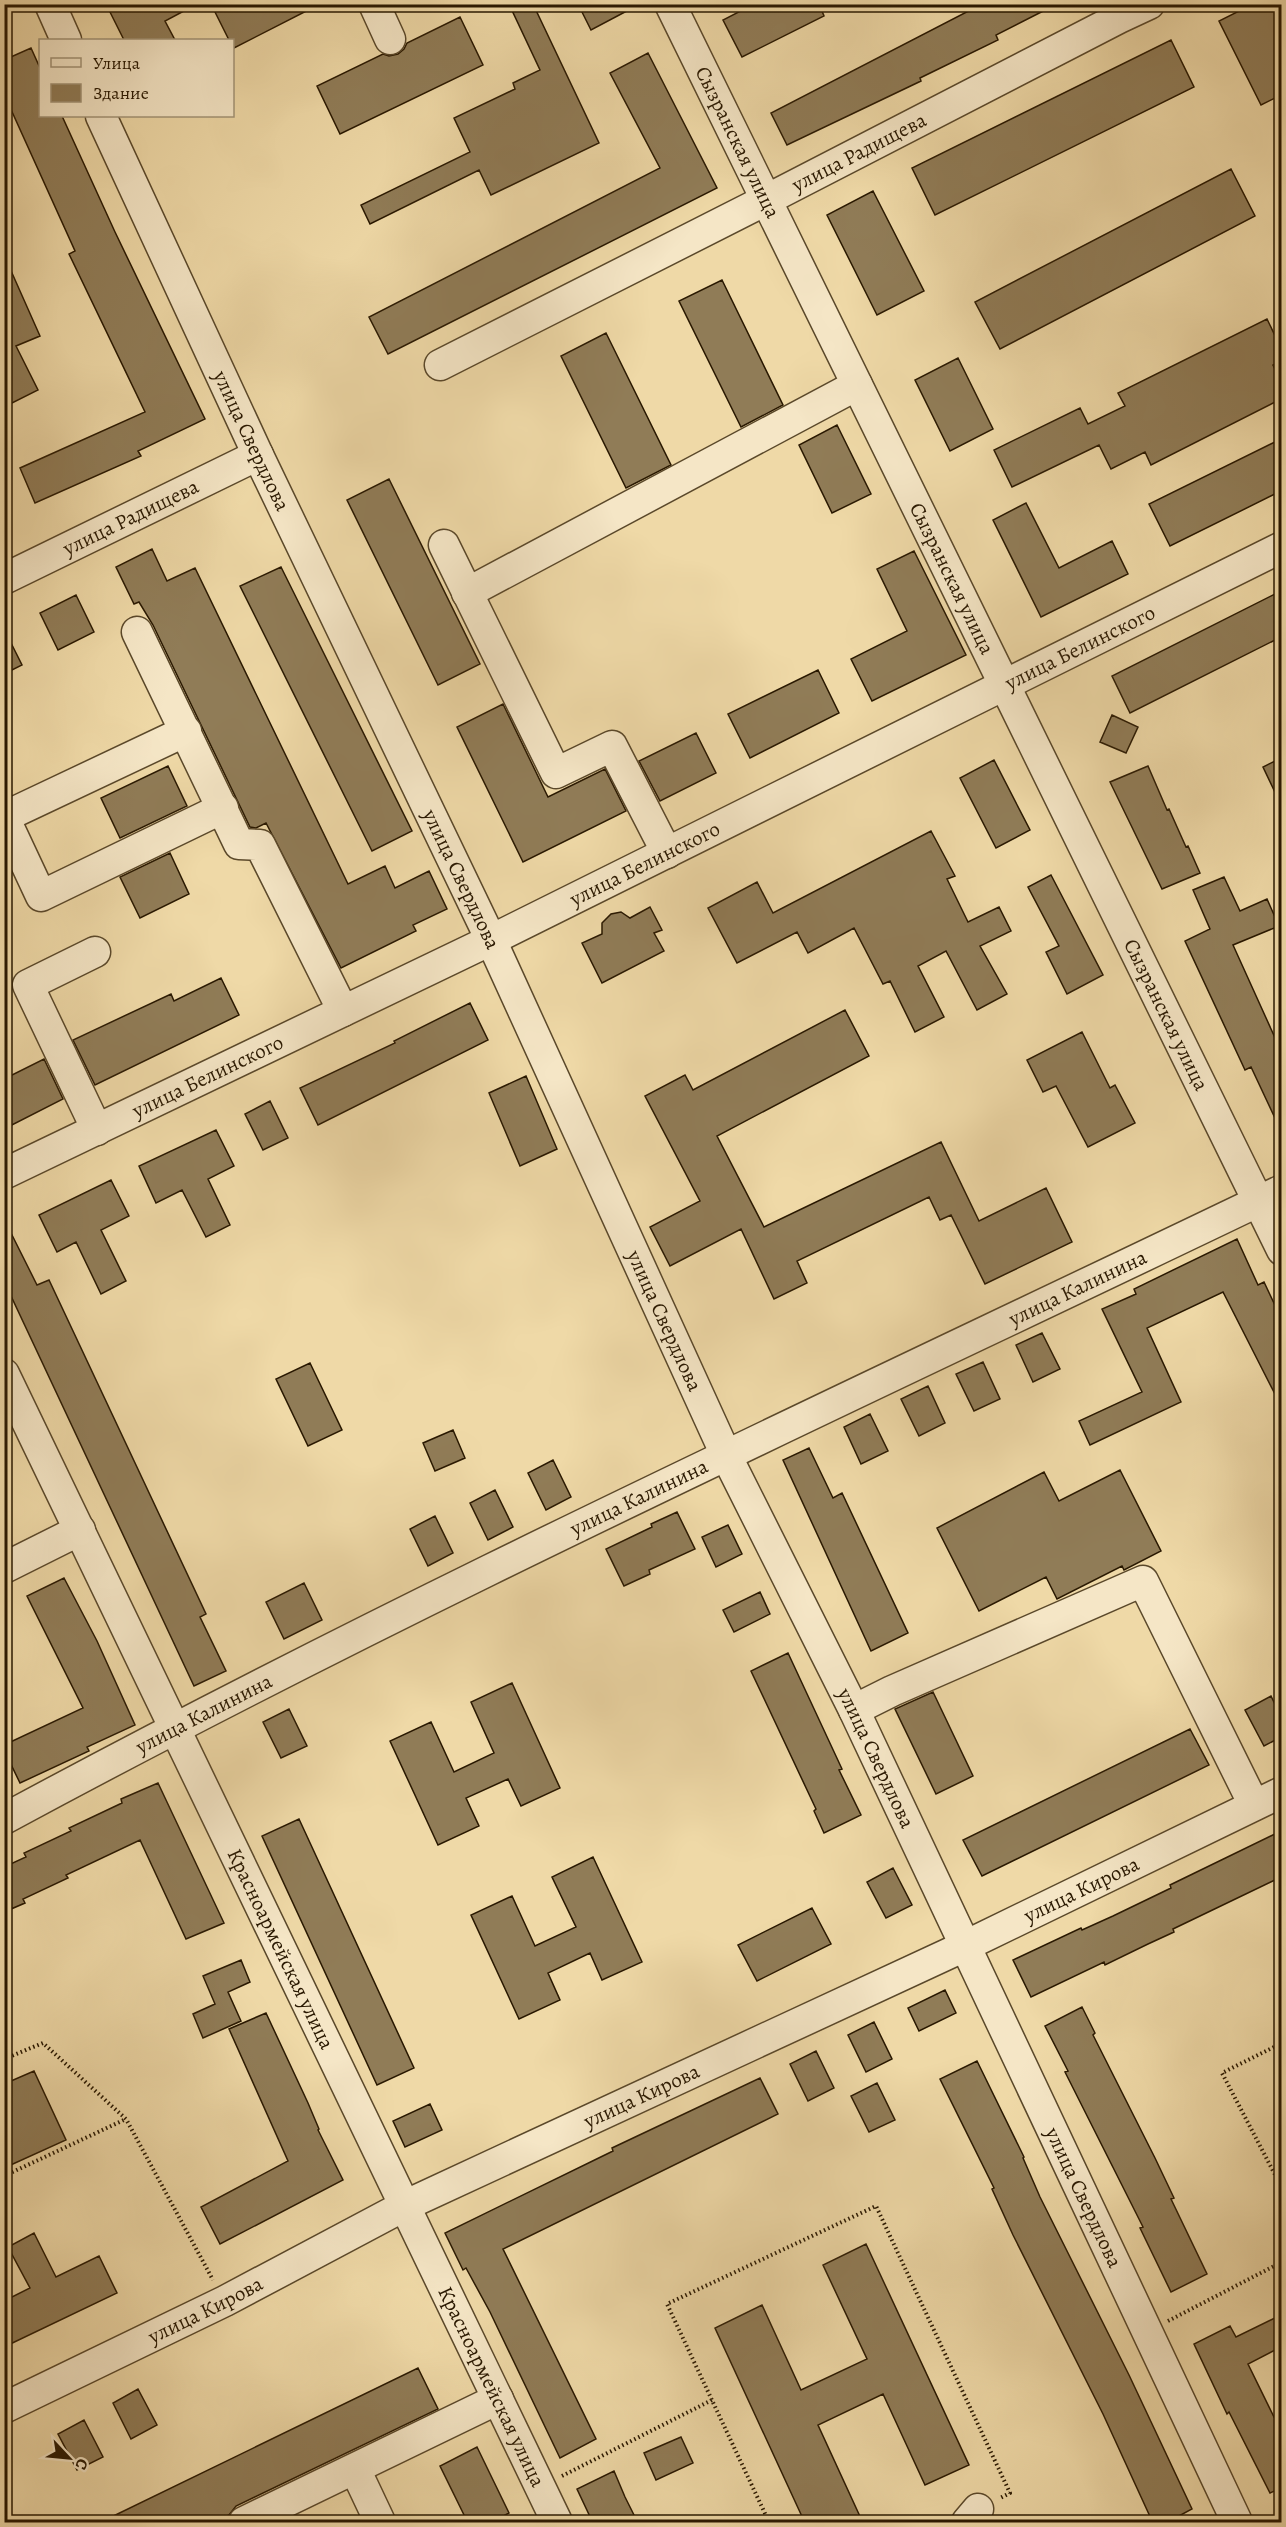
<svg xmlns="http://www.w3.org/2000/svg" width="1286" height="2527" font-family="Alegreya,serif">
<style>
.building{fill:#907c57;stroke:#291801;stroke-width:1.5}
.lines{fill:none;stroke-linecap:round;stroke-linejoin:round}
.minor-casing{stroke:#5a482a;stroke-width:33}
.path{stroke:#291801;stroke-width:4;stroke-dasharray:1.5 3;stroke-linecap:butt}
.minor{stroke:#f5e6c6;stroke-width:30}
.labels{text-anchor:middle;stroke-width:4.5;stroke-linejoin:round;paint-order:stroke}
.street-label{font-size:21px;fill:#291801;stroke:#f5e6c6}
</style>
<rect width="100%" height="100%" fill="#efd9a7"/>
<filter id="stains"><feTurbulence type="fractalNoise" baseFrequency=".00333" numOctaves="4"/><feColorMatrix values="0 0 0 0 .2 0 0 0 0 .09 0 0 0 0 .02 0 0 0 .5 -.17"/></filter>
<radialGradient id="worn" r=".72"><stop offset=".6" stop-color="#630" stop-opacity="0"/><stop offset="1" stop-color="#630" stop-opacity=".3"/></radialGradient>
<path class="building" d="M106,4H197L165,21L175,40H124Z
M211,4H320L232,49V40H229Z
M509,4H533L599,143L491,195L479,170L370,224L361,205L470,152L454,118L515,89L513,83L540,70Z
M578,4H640L591,30Z
M754,4H819L824,16L742,57L723,20Z
M982,4H1057L996,35L998,40L920,78L921,81L787,145L771,113Z
M1253,4H1281V95L1261,105L1219,21Z
M460,17L483,65L340,134L317,86L383,54L389,56L398,54L404,49L407,43Z
M1171,40L1194,87L935,215L912,168Z
M31,48L40,68V116H62L115,232L205,419L138,451L141,456L35,503L20,468L145,412L69,254L75,251L4,94V60Z
M648,53L717,188L388,354L369,317L660,168L610,73Z
M1231,169L1255,216L1000,349L975,302Z
M873,191L924,291L877,315L827,215Z
M4,255L40,336L16,346L38,390L4,407Z
M722,280L783,405L741,427L679,301Z
M1267,319L1281,348V361L1273,365L1281,382V399L1151,465L1145,452L1111,469L1099,445L1012,487L994,450L1080,408L1088,424L1125,406L1118,393Z
M606,333L671,465L626,488L561,356Z
M958,358L993,429L950,451L915,380Z
M837,425L871,494L832,513L799,445Z
M1281,439V491L1170,546L1149,504Z
M389,479L480,664L438,685L347,500Z
M1026,503L1059,568L1112,541L1128,574L1041,617L993,520Z
M152,549L167,581L195,568L348,884L385,866L395,888L429,871L447,909L413,925L416,931L341,968L266,823L256,828L250,827L153,625L139,602L134,604L116,567Z
M914,551L966,655L872,701L851,659L907,631L877,569Z
M281,567L412,831L372,851L240,586Z
M1281,591V637L1130,713L1112,676Z
M76,595L94,632L58,650L40,613Z
M4,629L22,665L4,674Z
M818,670L839,713L750,758L728,714Z
M503,704L548,797L605,769L626,811L523,862L457,727Z
M1112,715L1138,727L1126,753L1100,742Z
M696,733L716,773L660,801L639,761Z
M1281,758V805L1263,767Z
M994,760L1030,830L996,848L960,778Z
M168,766L187,806L120,838L101,798Z
M1148,766L1167,810L1169,809L1186,847L1188,846L1200,873L1162,889L1110,782Z
M931,831L955,876L947,879L968,922L999,907L1011,931L980,946L1007,994L977,1010L946,951L918,966L944,1017L915,1032L890,981L883,984L854,928L808,953L797,932L737,963L708,908L757,882L773,913Z
M170,853L189,894L140,918L120,877Z
M1051,875L1103,975L1067,994L1046,952L1059,946L1028,887Z
M1224,877L1240,911L1267,899L1279,926L1233,945L1281,1051V1131L1251,1067L1245,1070L1185,941L1210,929L1193,890Z
M650,907L662,930L654,933L664,951L602,983L582,943L602,934V923L611,914L621,912L630,918Z
M221,978L239,1015L95,1085L73,1040L171,994L174,1001Z
M470,1003L488,1040L318,1125L300,1088L395,1043L394,1041Z
M845,1010L869,1056L717,1136L764,1227L941,1142L979,1221L1046,1188L1072,1242L985,1284L951,1215L940,1220L929,1197L797,1261L807,1283L774,1299L741,1229L670,1266L650,1227L700,1201L645,1096L685,1075L693,1090Z
M1082,1032L1110,1088L1115,1085L1135,1123L1088,1147L1056,1086L1043,1092L1027,1060Z
M44,1059L63,1099L4,1129V1079Z
M526,1076L557,1149L520,1166L489,1093Z
M270,1101L288,1138L263,1150L245,1114Z
M216,1130L234,1166L208,1179L230,1225L206,1237L182,1190L156,1203L139,1166Z
M111,1180L129,1216L101,1230L126,1281L101,1294L76,1242L57,1252L39,1215Z
M4,1219L37,1285L49,1280L206,1614L200,1617L226,1671L194,1686L4,1281Z
M1237,1239L1258,1285L1264,1282L1281,1318V1406L1223,1292L1147,1328L1181,1402L1090,1445L1079,1421L1142,1392L1102,1309L1136,1294L1134,1289Z
M1042,1333L1060,1369L1033,1382L1016,1345Z
M983,1362L1000,1399L974,1411L956,1374Z
M310,1363L342,1430L308,1446L276,1379Z
M928,1386L945,1423L919,1436L901,1399Z
M870,1414L888,1451L861,1464L844,1427Z
M453,1430L465,1458L435,1471L423,1443Z
M809,1448L833,1498L842,1493L908,1633L871,1651L783,1460Z
M553,1460L571,1497L546,1510L528,1473Z
M1120,1470L1161,1551L1124,1570L1122,1566L1057,1599L1046,1577L979,1611L937,1528L1044,1472L1059,1501Z
M495,1490L513,1527L488,1540L470,1503Z
M677,1512L695,1549L649,1570L650,1574L624,1586L606,1549L652,1527L651,1524Z
M435,1516L453,1553L428,1566L410,1529Z
M728,1525L742,1554L716,1567L702,1537Z
M64,1578L97,1641L135,1725L87,1747L89,1751L20,1783L4,1750V1745L83,1708L27,1596Z
M304,1583L322,1620L284,1639L266,1602Z
M760,1592L770,1614L734,1632L723,1610Z
M788,1653L842,1769L839,1770L861,1815L824,1833L814,1811L816,1809L751,1671Z
M512,1683L560,1788L521,1806L508,1779L466,1798L479,1826L438,1845L390,1741L431,1722L454,1772L494,1753L471,1702Z
M933,1692L973,1776L936,1794L895,1709Z
M1271,1696L1281,1717V1737L1264,1746L1245,1710Z
M289,1709L307,1746L281,1758L263,1722Z
M1190,1729L1209,1765L982,1876L963,1840Z
M158,1783L224,1923L186,1939L140,1840L66,1875L68,1878L23,1899L25,1903L4,1912V1867L26,1857L24,1853L71,1831L69,1828L122,1803L121,1799Z
M299,1819L414,2068L377,2085L262,1836Z
M1281,1831V1877L1173,1929L1174,1932L1148,1944L1105,1965L1104,1962L1031,1997L1013,1960L1081,1928L1082,1930L1113,1916L1171,1888L1170,1885Z
M593,1857L642,1962L602,1980L590,1953L548,1973L560,2000L519,2019L471,1915L512,1896L535,1946L576,1927L552,1877Z
M893,1868L912,1905L886,1918L867,1882Z
M812,1908L831,1944L757,1981L738,1945Z
M241,1960L250,1982L228,1992L241,2021L203,2038L193,2014L215,2004L203,1976Z
M945,1990L956,2013L919,2031L908,2008Z
M1082,2007L1095,2033L1093,2035L1155,2158L1174,2198L1171,2199L1207,2274L1171,2292L1140,2228L1143,2227L1065,2072L1068,2071L1045,2026Z
M266,2013L308,2103L319,2129L318,2130L343,2180L220,2244L201,2207L288,2161L229,2029Z
M874,2022L892,2059L866,2072L848,2035Z
M816,2051L834,2088L808,2101L790,2064Z
M977,2061L1024,2157L1023,2158L1040,2197L1129,2375L1192,2509L1166,2523H1153L1103,2414L1013,2235L992,2189L994,2188L940,2079Z
M34,2071L66,2140L4,2168V2084Z
M760,2078L778,2114L503,2249L596,2439L560,2458L490,2312L466,2268L463,2270L445,2233L613,2151L612,2148Z
M877,2083L895,2120L869,2132L851,2096Z
M430,2104L442,2130L405,2147L393,2121Z
M34,2233L56,2277L99,2256L117,2293L4,2347V2301L30,2288L8,2247Z
M866,2244L969,2465L925,2485L883,2394L818,2425L863,2523H805L715,2328L762,2305L801,2390L867,2359L823,2265Z
M1281,2315V2347L1248,2364L1274,2417L1277,2416L1281,2425V2488L1270,2493L1229,2412L1227,2414L1194,2344L1230,2326L1236,2337Z
M418,2368L438,2409L236,2506L229,2515L213,2523H99Z
M138,2389L157,2425L131,2439L113,2403Z
M84,2420L103,2457L77,2470L58,2434Z
M681,2437L693,2463L656,2480L644,2453Z
M477,2447L509,2513L491,2523H468L440,2466Z
M614,2471L625,2497L638,2523H593L577,2489Z"/>
<g class="lines">
<g class="minor-casing">
<g id="minor">
<path d="M50,4L66,40"/>
<path d="M374,4L390,39"/>
<path id="s1" d="M670,4L1282,1250"/>
<path id="s2" d="M101,116L258,455L491,940L726,1455L854,1710L1237,2522"/>
<path id="s3" d="M440,365L766,200L1119,18L1149,4"/>
<path d="M444,545L556,773L612,746L667,853"/>
<path id="s4" d="M4,579L258,455"/>
<path d="M467,593L857,385"/>
<path d="M137,632L239,844L260,845L343,1011"/>
<path d="M4,817L41,896L223,808"/>
<path d="M4,817L186,731"/>
<path d="M95,952L28,985L97,1130"/>
<path id="s5" d="M4,1174L491,940L1282,547"/>
<path id="s6" d="M4,1374L557,2522"/>
<path d="M4,1568L80,1530"/>
<path d="M854,1710L892,1691L1143,1581L1254,1805"/>
<path id="s7" d="M4,1819C422,1593 854,1396 1282,1190"/>
<path id="s8" d="M4,2408L225,2301L404,2206L965,1946L1282,1792"/>
<path d="M355,2469L380,2522"/>
<path d="M244,2522L498,2399"/>
<path d="M967,2522L978,2509"/>
</g>
</g>
<path class="path" d="M1282,2043L1222,2073L1282,2188
M4,2059L43,2043L126,2119L213,2280
M4,2176L126,2119
M1168,2321L1282,2262
M562,2476L712,2400
M769,2522L667,2304L876,2206L1010,2493L1000,2498"/>
<use href="#minor" class="minor"/>
</g>
<g class="labels">
<g class="street-label">
<text dy="7" stroke="none"><textPath href="#s1" startOffset="154">Сызранская улица</textPath></text>
<text dy="7" stroke="none"><textPath href="#s3" startOffset="470">улица Радищева</textPath></text>
<text dy="7" stroke="none"><textPath href="#s2" startOffset="358">улица Свердлова</textPath></text>
<text dy="7" stroke="none"><textPath href="#s4" startOffset="141">улица Радищева</textPath></text>
<text dy="7" stroke="none"><textPath href="#s1" startOffset="640">Сызранская улица</textPath></text>
<text dy="7" stroke="none"><textPath href="#s5" startOffset="1198">улица Белинского</textPath></text>
<text dy="7" stroke="none"><textPath href="#s5" startOffset="712">улица Белинского</textPath></text>
<text dy="7" stroke="none"><textPath href="#s2" startOffset="844">улица Свердлова</textPath></text>
<text dy="7" stroke="none"><textPath href="#s1" startOffset="1126">Сызранская улица</textPath></text>
<text dy="7" stroke="none"><textPath href="#s5" startOffset="226">улица Белинского</textPath></text>
<text dy="7" stroke="none"><textPath href="#s7" startOffset="1198">улица Калинина</textPath></text>
<text dy="7" stroke="none"><textPath href="#s2" startOffset="1330">улица Свердлова</textPath></text>
<text dy="7" stroke="none"><textPath href="#s7" startOffset="712">улица Калинина</textPath></text>
<text dy="7" stroke="none"><textPath href="#s7" startOffset="226">улица Калинина</textPath></text>
<text dy="7" stroke="none"><textPath href="#s2" startOffset="1816">улица Свердлова</textPath></text>
<text dy="7" stroke="none"><textPath href="#s8" startOffset="1196">улица Кирова</textPath></text>
<text dy="7" stroke="none"><textPath href="#s6" startOffset="638">Красноармейская улица</textPath></text>
<text dy="7" stroke="none"><textPath href="#s8" startOffset="710">улица Кирова</textPath></text>
<text dy="7" stroke="none"><textPath href="#s2" startOffset="2302">улица Свердлова</textPath></text>
<text dy="7" stroke="none"><textPath href="#s8" startOffset="224">улица Кирова</textPath></text>
<text dy="7" stroke="none"><textPath href="#s6" startOffset="1124">Красноармейская улица</textPath></text>
</g>
</g>
<rect width="1286" height="2527" fill="none" stroke="#efd9a7" stroke-width="24"/>
<rect x="6" y="6" width="1274" height="2515" fill="none" stroke="#291801" stroke-width="3"/>
<rect x="12" y="12" width="1262" height="2503" fill="none" stroke="#291801" stroke-width="1.5"/>
<rect x="39" y="39" width="195" height="78" fill="#f5e6c6" stroke="#a39477" stroke-width="1.5"/>
<rect x="51" y="58" width="30" height="9" fill="#f5e6c6" stroke="#a39477" stroke-width="1.5"/>
<text x="93" y="69" font-size="18" fill="#291801">Улица</text>
<rect x="51" y="84" width="30" height="18" fill="#907c57" stroke="#a39477" stroke-width="1.5"/>
<text x="93" y="99" font-size="18" fill="#291801">Здание</text>
<g transform="translate(69 2458) rotate(116)" stroke="#f5e6c6" stroke-width="4.5" paint-order="stroke">
<path d="M0-4.5L10 22L0 15L-10 22Z" fill="#291801"/>
<text y="-9" font-size="16" font-weight="bold" text-anchor="middle" fill="#291801">С</text>
</g>
<rect width="100%" height="100%" filter="url(#stains)"/>
<rect width="100%" height="100%" fill="url(#worn)"/>
</svg>
